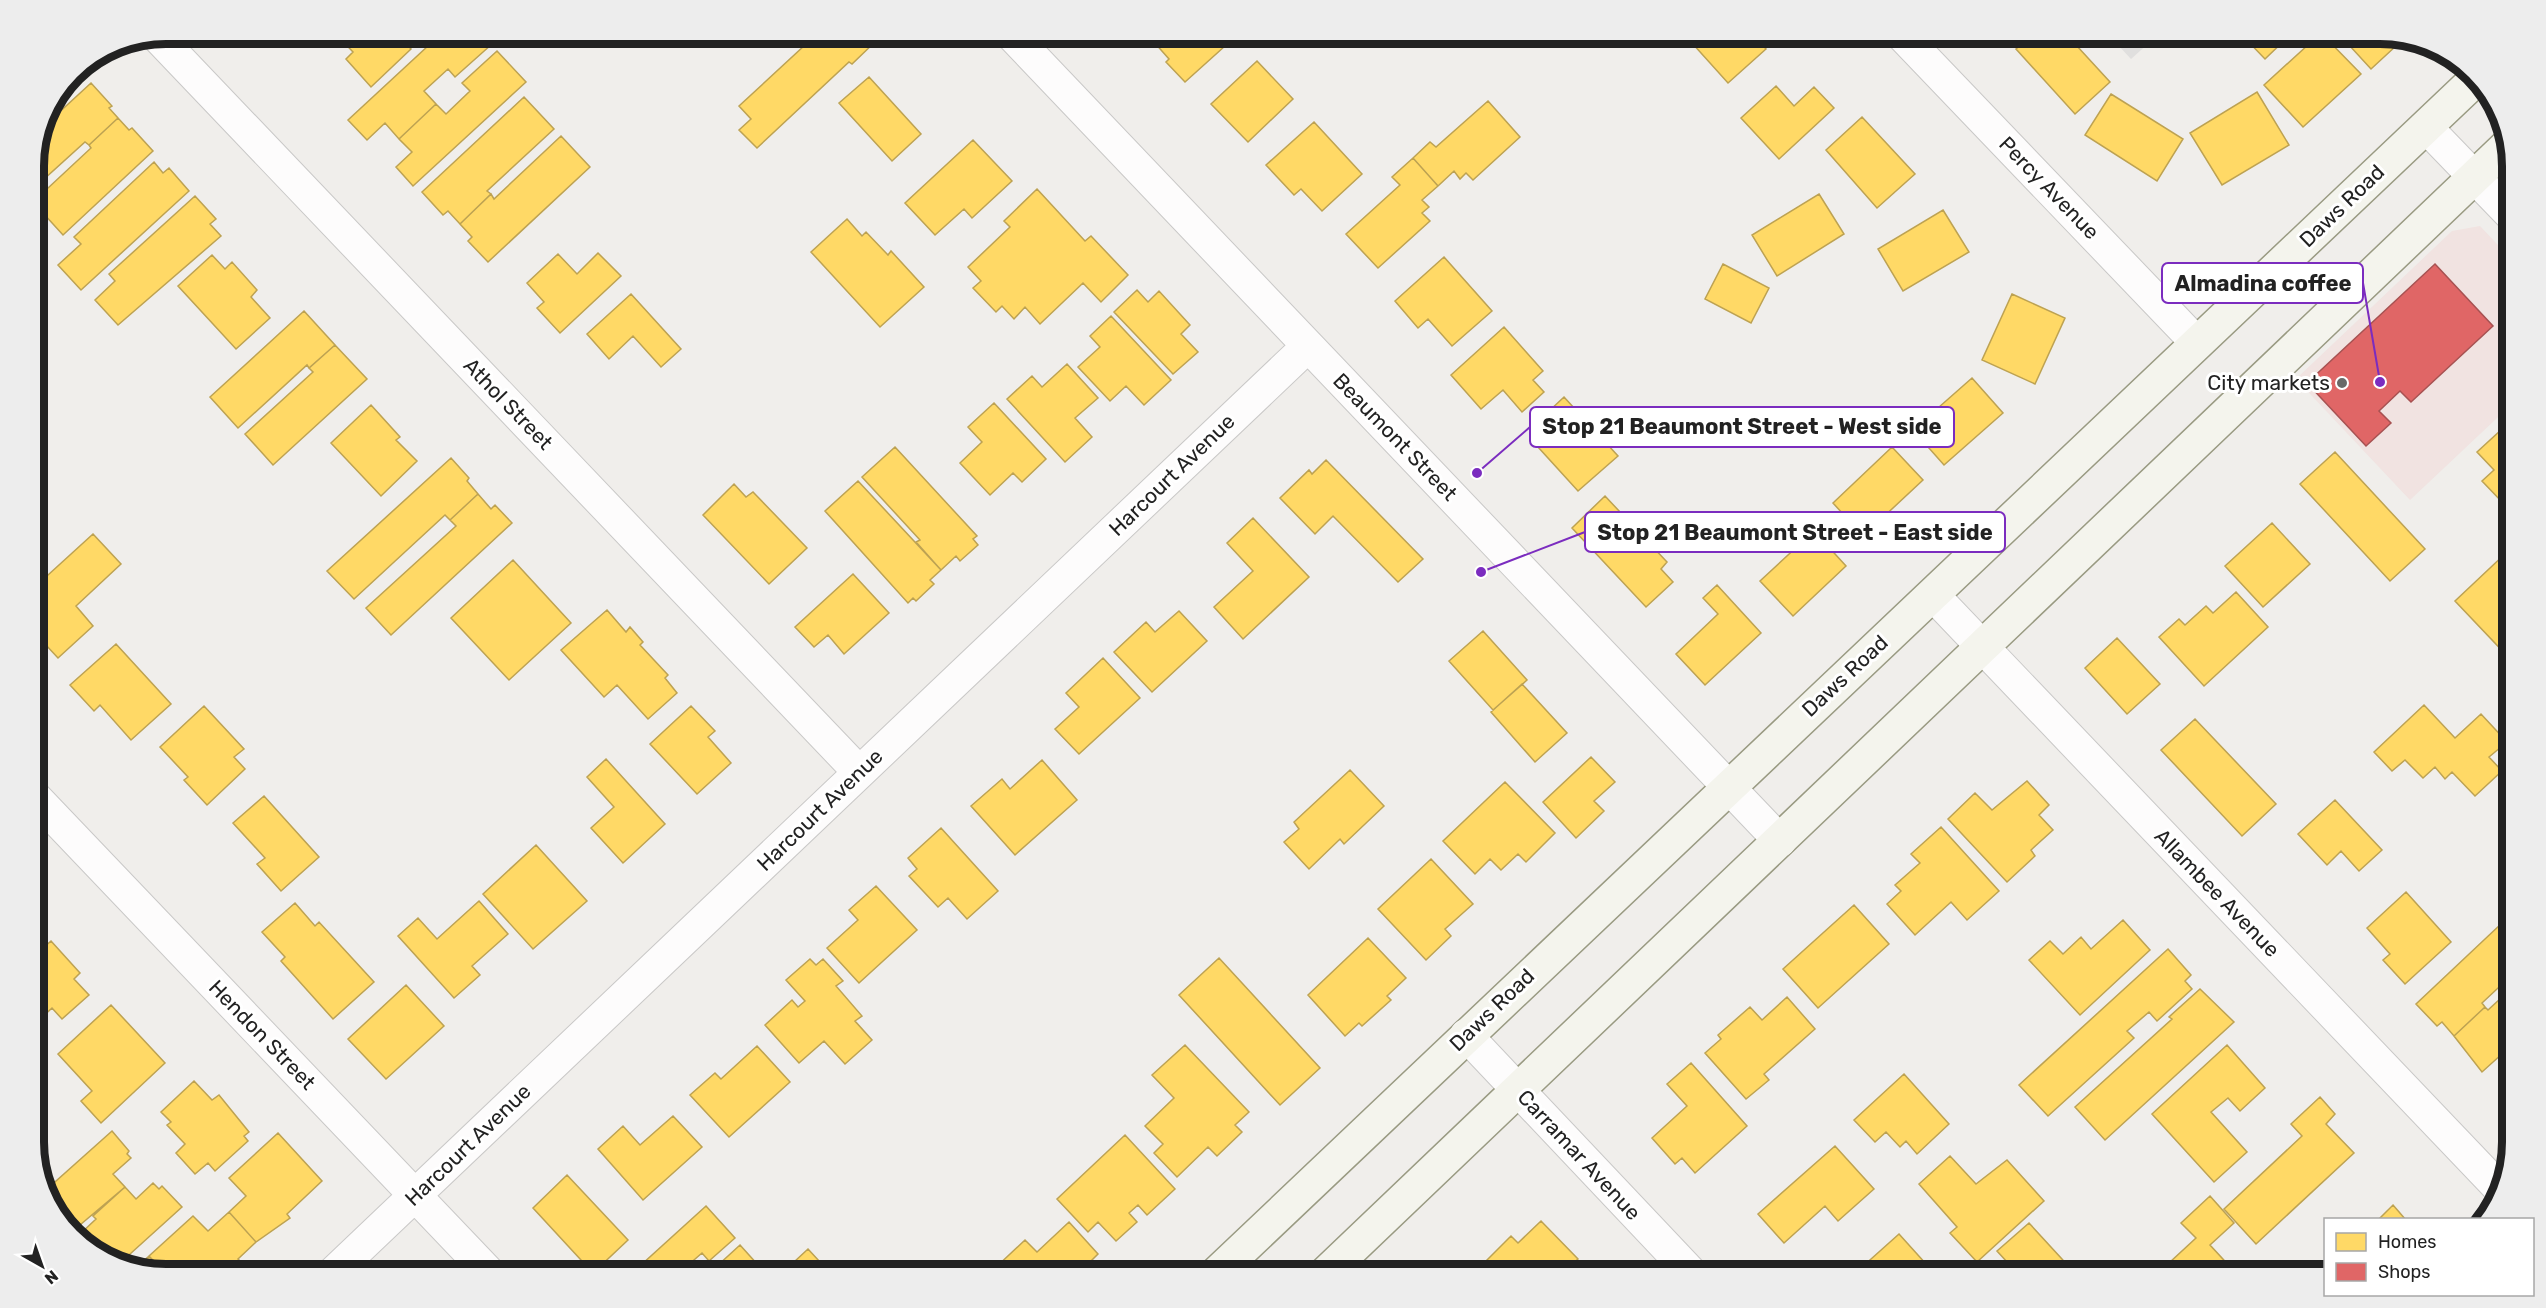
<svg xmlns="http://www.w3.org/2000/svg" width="2546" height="1308" font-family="Rubik,sans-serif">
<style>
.commercial{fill:#f1e3e1}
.parking{fill:#e0dfde}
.homes{fill:#ffd966;stroke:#bda252;stroke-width:1.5}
.shops{fill:#e06666;stroke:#a75252;stroke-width:1.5}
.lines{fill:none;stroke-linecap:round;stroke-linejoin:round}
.minor-casing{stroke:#c9c8c7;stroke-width:34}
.secondary-casing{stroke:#999a82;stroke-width:36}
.minor{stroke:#fdfcfc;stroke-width:32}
.secondary{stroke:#f4f4ed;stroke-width:33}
.poi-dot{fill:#6a6968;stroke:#fff;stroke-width:2}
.labels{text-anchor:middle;stroke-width:6;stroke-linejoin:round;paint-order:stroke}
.street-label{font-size:21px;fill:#222;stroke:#fff}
.poi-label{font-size:21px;fill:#222;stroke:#fff;text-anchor:end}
.rim{fill:none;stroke:#222;stroke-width:8}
.leader{fill:none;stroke:#7b2cbf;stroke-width:2}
.callout-dot{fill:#7b2cbf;stroke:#fff;stroke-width:2}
.callout{fill:#fff;stroke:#7b2cbf;stroke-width:2}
.callout-label{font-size:22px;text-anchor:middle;font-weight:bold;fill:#222}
</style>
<rect width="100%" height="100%" fill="#f0eeeb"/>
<path class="commercial" d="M2480,226L2513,261V403L2410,500L2296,379L2452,231Z"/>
<path class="parking" d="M2107,33H2160L2131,59Z"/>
<path class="homes" d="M335,33H396L411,49L371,87L346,59L353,52Z
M442,33H482L492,44L455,77L448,69L424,91L436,104L399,139L385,123L367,140L348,120Z
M679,33H692L685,39Z
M818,33H871L877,40L852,64L849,62L757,148L739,130L751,119L739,106Z
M1146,33H1213L1225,46L1185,82L1166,62L1169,59Z
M1683,33H1752L1766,49L1728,83Z
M2034,33H2065L2110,82L2075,114L2016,49Z
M2240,33H2292L2265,59Z
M2321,33L2361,74L2303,127L2264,85Z
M2338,33H2380L2387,34L2397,45L2371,69Z
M497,51L526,82L413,186L396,167L412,152L399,139L436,104L446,114L470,91L462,83Z
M1257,61L1293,99L1248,142L1211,104Z
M74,70L79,76L52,101L72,72Z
M869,77L921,134L892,161L839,103Z
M91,83L112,106L109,108L118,118L89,145L85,142L33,189V157L40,130Z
M1776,86L1794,106L1814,87L1834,108L1779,159L1741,118Z
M2257,92L2289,145L2222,185L2190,133Z
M2111,94L2183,139L2157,181L2085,135Z
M524,97L554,129L487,191L491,194L460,224L448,211L443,215L422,192Z
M1488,101L1520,137L1473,180L1466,173L1460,179L1454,171L1438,186L1413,158L1430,142L1436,147Z
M1862,117L1915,174L1877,208L1826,150Z
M118,118L129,130L132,128L153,151L63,235L33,202L91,148L89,145Z
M1314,122L1362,174L1322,211L1301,189L1294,195L1266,165Z
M561,136L590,167L488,262L468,241L472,237L460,224L491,194L494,199Z
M973,140L1012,181L972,218L964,209L935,235L905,203Z
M1413,158L1438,186L1422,200L1429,207L1422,213L1430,221L1378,268L1346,234L1400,185L1392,177Z
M154,162L163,173L169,168L189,191L81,290L58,265L81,244L74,237Z
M1037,189L1085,241L1091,236L1128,275L1101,302L1083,283L1040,324L1025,307L1014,319L1002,306L996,312L973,288L981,281L968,267L1010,227L1004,221Z
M1819,194L1844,234L1777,276L1752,235Z
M195,196L216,219L210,224L221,236L118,325L95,300L115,281L109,274Z
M1943,210L1969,252L1903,291L1878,249Z
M847,219L862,236L866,232L888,255L891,251L924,287L880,327L811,252Z
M598,253L621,276L560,333L537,308L544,302L527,283L558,254L577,274Z
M212,255L225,269L232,262L257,290L251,297L270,318L236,349L178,286Z
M1444,257L1492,311L1452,346L1428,319L1418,328L1395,301Z
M1723,264L1769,288L1751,323L1705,299Z
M1137,290L1148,302L1159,291L1190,325L1181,334L1198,352L1173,374L1114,312Z
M631,294L681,349L661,367L633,336L609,359L587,334Z
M2012,294L2065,318L2035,384L1982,360Z
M304,311L335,345L309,368L307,365L238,428L210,397Z
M1111,316L1171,380L1144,405L1126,386L1110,401L1078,367L1100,347L1090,336Z
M1504,327L1543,371L1533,380L1544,392L1522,412L1503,390L1481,409L1451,375Z
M335,345L367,379L273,465L245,434L313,372L309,368Z
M1067,364L1098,398L1075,418L1092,437L1065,462L1007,399L1032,376L1042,387Z
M1972,378L2003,413L1944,465L1913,430Z
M1564,397L1618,456L1578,491L1538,447L1544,442L1531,428Z
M994,403L1046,459L1022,482L1013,473L990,495L960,463L982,442L968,427Z
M371,405L400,437L396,440L417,461L381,496L331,443Z
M2513,419V503L2509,498L2503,503L2482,481L2494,470L2477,452Z
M895,447L977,536L973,539L978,545L960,561L956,556L941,570L916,542L920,540L862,477Z
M1892,447L1923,480L1863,536L1833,503Z
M2335,452L2425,549L2390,581L2300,484Z
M451,458L469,478L467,481L478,494L450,520L445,515L354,599L327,571Z
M1326,460L1423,559L1398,582L1333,516L1315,534L1280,498L1309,470L1312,474Z
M858,481L941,570L930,580L934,584L916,601L913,598L908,603L825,511Z
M734,484L746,497L753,492L807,548L769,584L703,515Z
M478,494L491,509L495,505L512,523L391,635L366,608L456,526L450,520Z
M1605,496L1667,562L1661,569L1673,582L1646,607L1572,528Z
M1253,518L1309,577L1243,639L1214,607L1253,571L1227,543Z
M2272,523L2310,564L2263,607L2225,566Z
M1814,531L1846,566L1793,616L1760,581Z
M93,534L121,564L76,606L93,626L58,658L45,644L40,648L33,641V581L44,571L48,575Z
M2507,552L2513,558V662L2455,601Z
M513,560L571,623L509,680L451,618Z
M853,574L889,613L844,654L828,635L814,647L795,627Z
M1717,585L1761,633L1705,685L1676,654L1718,614L1703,598Z
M2236,592L2268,627L2204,686L2159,637L2179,619L2185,625L2206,606L2213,613Z
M607,610L626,632L630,627L643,642L640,645L668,675L665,678L677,693L648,719L617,685L604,697L561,650Z
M1179,611L1207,641L1152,692L1114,652L1146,622L1155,632Z
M1483,631L1527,680L1493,710L1449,661Z
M2117,638L2160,684L2127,714L2085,668Z
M116,644L171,704L131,740L100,705L94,711L70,685Z
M1103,658L1140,698L1079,754L1055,729L1079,707L1066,693Z
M1522,684L1567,733L1535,762L1491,712Z
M2513,701V728L2500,714Z
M2424,705L2455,738L2481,714L2507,742L2489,757L2502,771L2475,796L2452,772L2445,779L2435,767L2423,778L2405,760L2392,771L2374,752Z
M204,706L244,749L234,757L245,769L207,805L184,780L188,777L160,747Z
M691,706L715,731L708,737L731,763L697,794L650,744Z
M2195,719L2276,804L2242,836L2161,750Z
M1591,757L1615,782L1594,801L1604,811L1576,838L1543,802Z
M606,759L665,824L623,863L591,828L614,807L587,777Z
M1042,760L1077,800L1015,855L971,806L1002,779L1010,789Z
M1350,770L1384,806L1344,844L1340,839L1309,869L1284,842L1299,829L1294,822Z
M2027,781L2049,805L2039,815L2053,830L2031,850L2035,856L2007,882L1948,819L1975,793L1992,810Z
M1505,782L1555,833L1526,862L1518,854L1501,870L1490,859L1475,874L1443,841Z
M264,796L319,857L281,891L257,864L265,858L233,823Z
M2335,800L2382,850L2359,871L2341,851L2327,865L2298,834Z
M1941,827L1999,891L1967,920L1951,902L1915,935L1887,904L1901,891L1895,885L1920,863L1911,854Z
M941,828L998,891L967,919L948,898L938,907L909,876L917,869L908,858Z
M536,845L587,901L533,949L483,894Z
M1431,859L1473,904L1445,929L1451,936L1426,960L1378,909Z
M876,886L917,930L859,983L827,948L858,920L849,910Z
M2406,892L2451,942L2405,984L2383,960L2390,954L2367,928Z
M479,901L508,934L472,966L480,975L454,998L398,936L418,918L437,939Z
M295,903L315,926L319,922L374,982L333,1019L281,961L285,957L262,932Z
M1854,905L1889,944L1818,1008L1783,969Z
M2123,920L2150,950L2080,1015L2029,960L2050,941L2063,954L2081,937L2091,949Z
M2502,923L2513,935V974L2482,1003L2485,1007L2454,1036L2442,1022L2437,1026L2416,1004Z
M1368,938L1406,978L1387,996L1391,1000L1362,1026L1359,1023L1345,1036L1308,995Z
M51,941L80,973L74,979L89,995L62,1019L52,1008L35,1024L33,957Z
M2168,949L2191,975L2185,981L2192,989L2157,1021L2149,1012L2127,1031L2134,1038L2048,1116L2019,1085Z
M1219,958L1320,1068L1280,1105L1179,995Z
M810,959L816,965L823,959L843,981L836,986L862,1016L855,1021L872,1040L845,1064L824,1041L799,1063L765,1025L792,1000L798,1007L805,1001L786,980Z
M406,985L444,1026L386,1079L348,1039Z
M2513,987V1044L2482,1072L2454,1036L2485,1007L2488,1010Z
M2200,989L2234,1022L2105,1140L2075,1107L2172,1019L2169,1017Z
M1787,997L1815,1029L1764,1074L1769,1080L1746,1099L1705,1053L1721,1039L1718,1035L1750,1007L1762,1020Z
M111,1005L165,1063L101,1123L81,1101L92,1091L58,1054Z
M1185,1045L1249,1112L1235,1125L1242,1132L1217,1156L1208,1147L1177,1177L1154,1153L1163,1144L1145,1126L1174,1098L1152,1075Z
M2227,1045L2265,1088L2240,1111L2228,1098L2211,1112L2247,1152L2214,1182L2152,1114Z
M757,1046L790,1082L729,1137L690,1095L715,1073L721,1079Z
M1691,1063L1747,1126L1695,1173L1682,1158L1675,1164L1652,1138L1687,1106L1667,1084Z
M1904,1074L1949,1124L1917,1154L1906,1141L1900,1147L1886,1132L1875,1142L1854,1120Z
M194,1081L212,1100L219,1095L249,1132L244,1136L248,1141L215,1171L208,1163L195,1174L176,1153L185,1144L167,1125L171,1122L161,1112Z
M2320,1097L2335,1114L2326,1124L2354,1153L2256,1244L2224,1209L2302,1136L2291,1124Z
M673,1116L702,1147L643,1200L598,1149L623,1126L640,1145Z
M112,1131L129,1151L127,1154L131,1158L113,1174L125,1187L74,1230L64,1219L61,1221L55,1216L46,1190Z
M278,1133L322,1181L287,1214L290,1218L256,1242L229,1212L246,1196L229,1178Z
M1125,1135L1175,1189L1147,1215L1138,1205L1129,1213L1137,1222L1116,1241L1098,1222L1088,1232L1057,1199Z
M1835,1146L1874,1189L1838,1221L1825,1206L1784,1243L1758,1214Z
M1950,1156L1976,1184L2007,1160L2044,1201L1977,1262L1950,1233L1957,1227L1919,1184Z
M567,1175L628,1240L593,1273L533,1208Z
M153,1183L159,1189L162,1186L182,1207L119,1264L107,1261L79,1235L96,1219L93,1216L125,1187L136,1199Z
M2210,1196L2234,1223L2210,1245L2233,1270L2227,1275H2156L2196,1238L2181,1223Z
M2393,1205L2406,1220H2378Z
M706,1206L735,1238L709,1261L702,1253L687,1266L695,1275H630Z
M229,1212L256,1242L238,1259L241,1262L226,1275H167L149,1256L193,1216L208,1231Z
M1541,1221L1578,1259L1561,1275H1487L1493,1269L1486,1261L1511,1236L1518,1243Z
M1069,1222L1098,1254L1083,1269L1086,1275H998L993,1270L1025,1240L1037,1252Z
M2029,1223L2073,1271L2079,1267L2086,1275H2019L1997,1251Z
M1899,1234L1936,1275H1868L1861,1268Z
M740,1245L767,1275H724L716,1267Z
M808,1249L832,1275H780Z
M149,1256L167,1275L136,1268Z"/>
<path class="shops" d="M2435,264L2493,326L2411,402L2400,391L2379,411L2391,423L2366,446L2307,383Z"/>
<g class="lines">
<g class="minor-casing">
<path id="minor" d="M1010,33L1780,841
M1900,33L2197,343
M156,35L859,772
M2426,127L2513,217
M1933,595L2502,1191
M33,795L491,1275
M1466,1035L1693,1275
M331,1275L1308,346"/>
</g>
<g class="secondary-casing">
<path id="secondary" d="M1215,1275C1634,875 2055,477 2476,79
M1324,1275L2508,145"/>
</g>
<use href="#minor" class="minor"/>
<use href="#secondary" class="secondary"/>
</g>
<circle class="poi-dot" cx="2342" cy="383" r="6"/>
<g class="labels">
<g class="street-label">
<text transform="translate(2049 188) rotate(46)" y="7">Percy Avenue</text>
<text transform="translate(2342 206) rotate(-44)" y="7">Daws Road</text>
<text transform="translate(508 404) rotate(46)" y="7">Athol Street</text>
<text transform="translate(1395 437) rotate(46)" y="7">Beaumont Street</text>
<text transform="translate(1172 475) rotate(-44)" y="7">Harcourt Avenue</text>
<text transform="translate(1845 676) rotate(-43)" y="7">Daws Road</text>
<text transform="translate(820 810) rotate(-44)" y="7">Harcourt Avenue</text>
<text transform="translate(2217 893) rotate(46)" y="7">Allambee Avenue</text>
<text transform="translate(1492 1010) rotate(-44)" y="7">Daws Road</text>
<text transform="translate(262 1035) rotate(46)" y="7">Hendon Street</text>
<text transform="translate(468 1145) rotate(-44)" y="7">Harcourt Avenue</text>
<text transform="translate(1579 1155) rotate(47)" y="7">Carramar Avenue</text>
</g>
<g class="poi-label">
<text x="2330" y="390">City markets</text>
</g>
</g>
<path d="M0 0H2546V1308H0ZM166 44H2380A122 122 0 0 1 2502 166V1142A122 122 0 0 1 2380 1264H166A122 122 0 0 1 44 1142V166A122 122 0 0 1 166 44Z" fill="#ededed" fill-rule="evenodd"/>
<path class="rim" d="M166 44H2380A122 122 0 0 1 2502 166V1142A122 122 0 0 1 2380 1264H166A122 122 0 0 1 44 1142V166A122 122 0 0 1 166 44Z"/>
<path class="leader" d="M2380 382L2363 283M1477 473L1530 427M1481 572L1585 532"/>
<g class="callout-dot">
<circle cx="2380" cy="382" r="6"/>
<circle cx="1477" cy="473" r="6"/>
<circle cx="1481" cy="572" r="6"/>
</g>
<g class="callout">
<rect x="2162" y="263" width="201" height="40" rx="6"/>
<rect x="1530" y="407" width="424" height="40" rx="6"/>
<rect x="1585" y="512" width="420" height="40" rx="6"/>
</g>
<g class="callout-label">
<text x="2263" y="291">Almadina coffee</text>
<text x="1742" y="434">Stop 21 Beaumont Street - West side</text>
<text x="1795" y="540">Stop 21 Beaumont Street - East side</text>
</g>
<rect x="2324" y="1218" width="210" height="78" fill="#ffffff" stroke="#a7a7a7" stroke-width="1.5"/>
<rect x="2336" y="1233" width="30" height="18" fill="#ffd966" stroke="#a7a7a7" stroke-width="1.5"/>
<text x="2378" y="1248" font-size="18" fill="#222222">Homes</text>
<rect x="2336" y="1263" width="30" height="18" fill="#e06666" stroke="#a7a7a7" stroke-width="1.5"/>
<text x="2378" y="1278" font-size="18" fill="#222222">Shops</text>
<g transform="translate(42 1266) rotate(140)" stroke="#ffffff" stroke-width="4.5" paint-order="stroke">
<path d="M0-4.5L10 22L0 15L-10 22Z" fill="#222222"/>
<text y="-9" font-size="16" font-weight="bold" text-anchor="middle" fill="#222222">N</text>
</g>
</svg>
